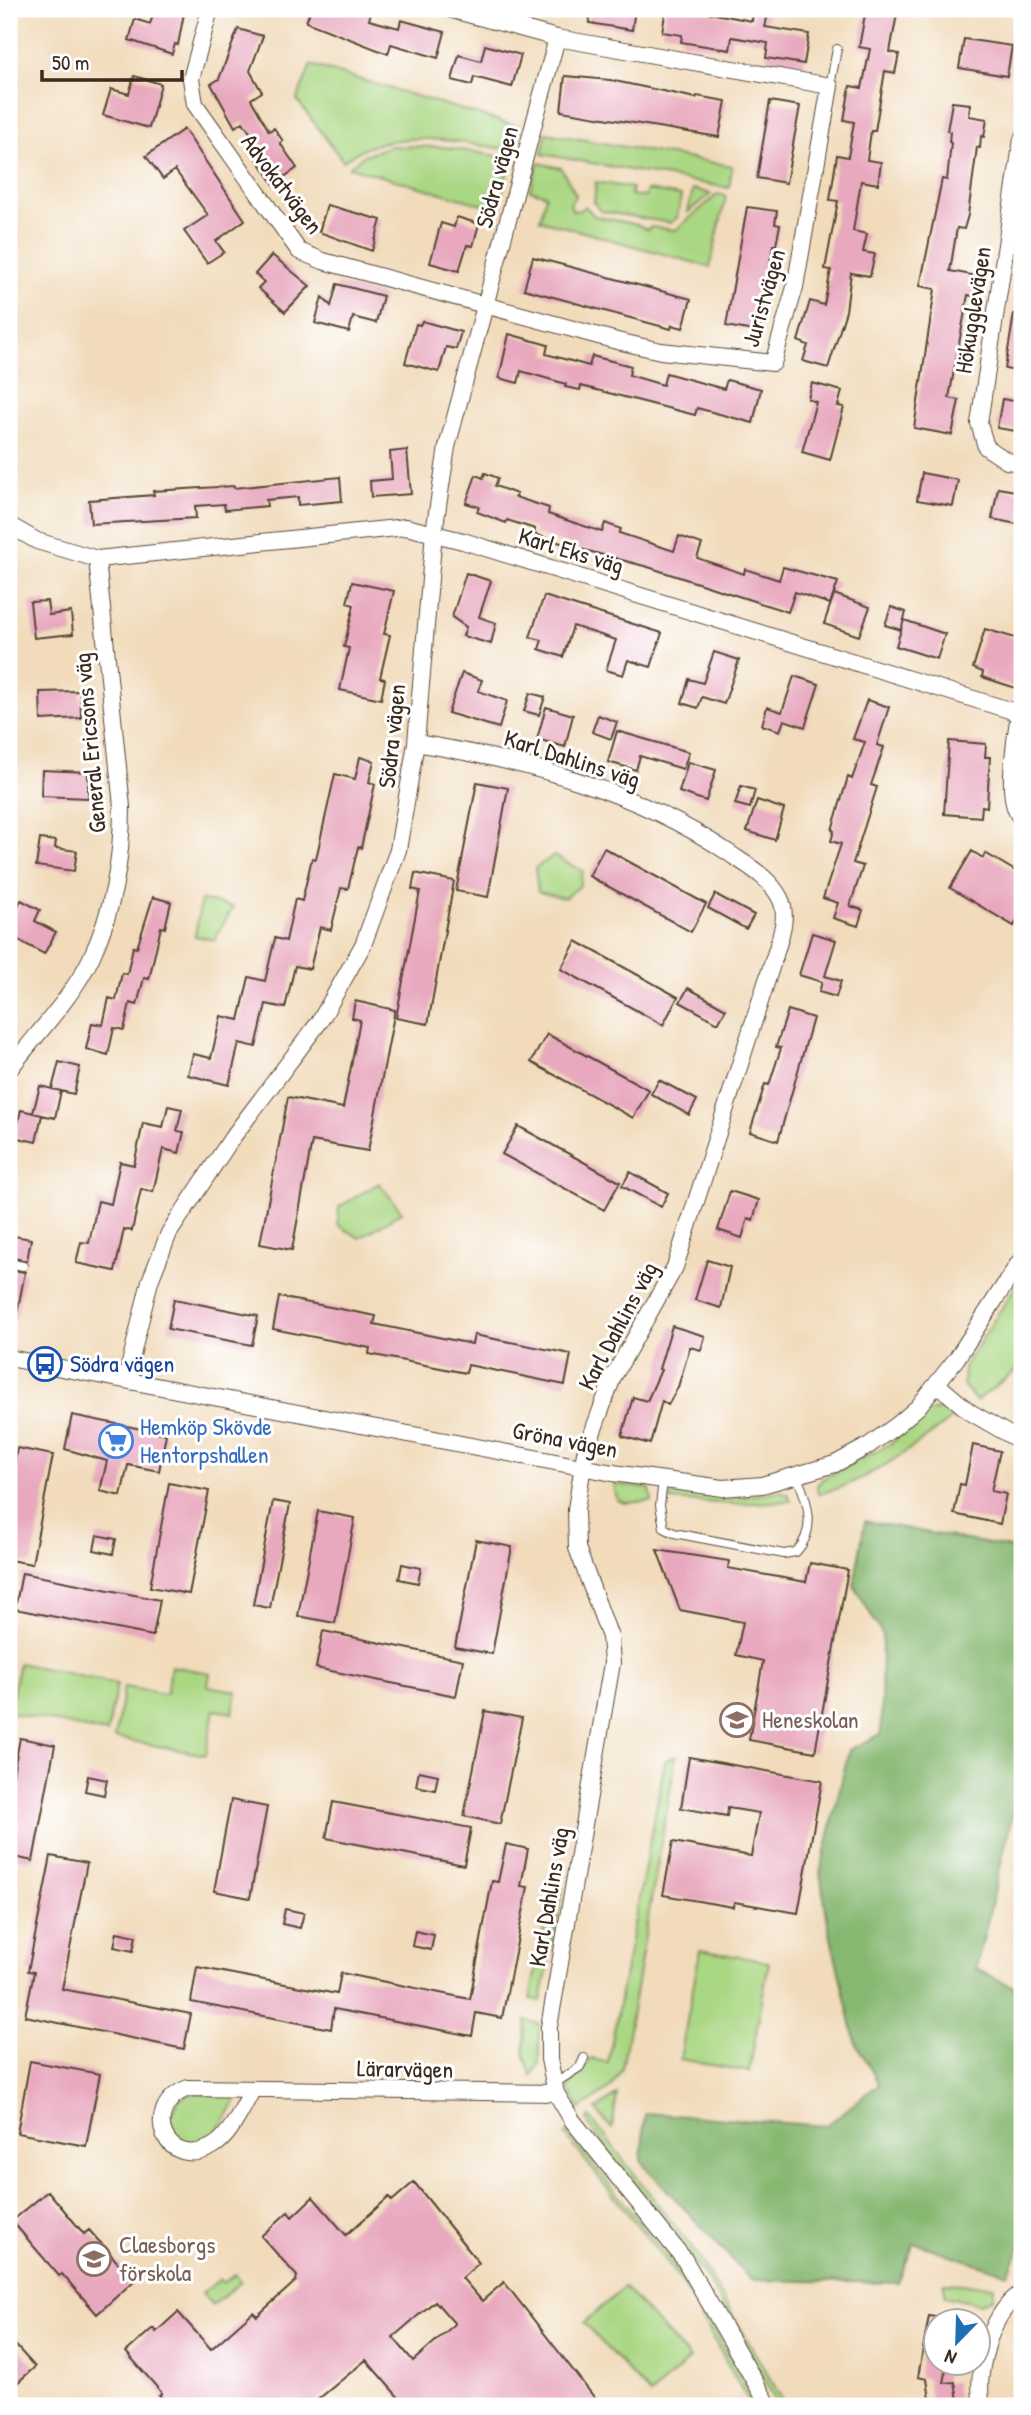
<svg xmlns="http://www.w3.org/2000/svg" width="1031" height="2415" font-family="'Patrick Hand',sans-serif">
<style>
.green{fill:#aad783;stroke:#728050;stroke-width:2}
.forest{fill:#87b871;stroke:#617148;stroke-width:2}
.building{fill:#e8a8be;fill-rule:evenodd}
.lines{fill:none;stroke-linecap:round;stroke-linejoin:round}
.service-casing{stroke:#564536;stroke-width:10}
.minor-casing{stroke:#564536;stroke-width:18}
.service{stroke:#fff;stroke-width:8}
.minor{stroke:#fff;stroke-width:16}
.labels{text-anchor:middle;stroke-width:6;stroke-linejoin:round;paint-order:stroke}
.street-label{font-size:24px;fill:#3b2a1e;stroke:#fff}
.transit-label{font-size:24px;fill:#164399;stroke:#fff;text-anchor:start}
.shop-label{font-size:24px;fill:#366cbe;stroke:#fff;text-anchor:start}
.education-label{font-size:24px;fill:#785e54;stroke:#fff;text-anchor:start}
</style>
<rect width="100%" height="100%" fill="#fff"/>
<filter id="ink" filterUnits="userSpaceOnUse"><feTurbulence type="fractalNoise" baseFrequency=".0143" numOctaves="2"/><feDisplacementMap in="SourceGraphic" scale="14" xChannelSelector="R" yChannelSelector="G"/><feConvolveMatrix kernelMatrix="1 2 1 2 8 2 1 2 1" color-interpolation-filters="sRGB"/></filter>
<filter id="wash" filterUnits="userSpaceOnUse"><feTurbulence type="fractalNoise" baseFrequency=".00686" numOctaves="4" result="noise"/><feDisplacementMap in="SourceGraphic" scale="28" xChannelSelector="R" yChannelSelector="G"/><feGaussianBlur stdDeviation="1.57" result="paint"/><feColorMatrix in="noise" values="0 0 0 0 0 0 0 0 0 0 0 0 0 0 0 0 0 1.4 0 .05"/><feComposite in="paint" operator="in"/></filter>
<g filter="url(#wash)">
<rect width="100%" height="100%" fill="#f1dbbb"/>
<path class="green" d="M311,65L520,127L513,150C456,143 393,124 343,161L297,100Z
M546,133L732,166L729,188L542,154Z
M391,146L444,147L511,158L498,209L349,167L364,155Z
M538,163L561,168L576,195L570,204L572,210L578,211L585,206L594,216L638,225L648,230L650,227L676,230L718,194L726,196L710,267L540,220L546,195L530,190Z
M596,182L632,188L631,195L645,197L647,190L681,196L677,218L670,223L600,211L594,203Z
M693,189L711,194L688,212Z
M554,856L583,871L580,886L564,898L538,892L535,868Z
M201,900L233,907L214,940L195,936Z
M379,1183L402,1212L360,1238L338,1225L339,1207Z
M1022,1276V1366L976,1401L963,1385L964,1367Z
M942,1409L959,1413C918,1444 869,1482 818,1494L817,1486L822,1479L890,1444L927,1413Z
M614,1484L650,1489L652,1501L624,1503L617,1500Z
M780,1491L788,1494L791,1501L736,1504L668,1500L674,1493L743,1497Z
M19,1663L117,1684L107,1733L9,1712Z
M171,1666L210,1673L208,1686L237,1691L233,1713L214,1710L206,1755L115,1738L124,1687L166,1694Z
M676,1756L622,2069L610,2088L580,2109L568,2088L590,2059L608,2062L665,1761Z
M559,1880L563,1888L541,2001L530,1999L553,1881Z
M700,1950L769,1962L749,2072L680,2059Z
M526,2020L539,2024V2064L531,2076L524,2052Z
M191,2093L239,2095C226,2117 211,2155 180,2142L169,2121L179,2100Z
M617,2094L612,2129L596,2110Z
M590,2117L699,2257L786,2406L778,2405L710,2284L687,2250L589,2125L587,2120Z
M568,2132L691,2287L757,2406H751L682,2282L565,2135Z
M235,2274L241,2282L212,2305L202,2293L220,2279L224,2283Z
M944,2283L994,2286L993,2298L979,2304L944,2296Z
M624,2287L690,2359L650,2395L584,2323Z"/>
<path class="forest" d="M865,1521L1022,1550V1774L976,1969L1022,1991V2243L1008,2274L914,2243L898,2283L751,2280L641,2162L645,2113L826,2126L879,2084L855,2041L829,1929L820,1873L849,1750L881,1734L882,1634L854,1585Z"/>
<g id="blocks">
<path class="building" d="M155,9L184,13L178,45L175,44L172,54L129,40L135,19L150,24Z
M311,9H362L371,12L369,20L399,28L401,20L445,32L438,58L391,44L388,54L306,22Z
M591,9H635L632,30L589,23Z
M666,9H689L752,21L753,11L768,14L765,27L809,34L804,64L766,58L768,43L732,37L730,50L681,42L682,35L662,32Z
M866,9L897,14L890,52L899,54L895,73L885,71L875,131H871L867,160L881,162L878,184L861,181L853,231L867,234L863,252L875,254L870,276L851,273L846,311L828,368L803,361L808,345L798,341L810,301L824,305L831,270L825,269L838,201L830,200L837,155L848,157L854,122L844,120L850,86L862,88L870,49L859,47Z
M238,29L263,36L250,71L262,92L251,99L269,131L274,128L283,141L280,143L297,168L274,184L256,157L263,152L243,122L235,127L211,84L219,79Z
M964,39L1012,46L1007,76L959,68Z
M485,45L521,55L512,87L474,77L472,85L452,80L459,55L481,61Z
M134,76L161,84L149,128L103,115L111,89L129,94Z
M565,76L610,80L696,98L697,96L726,101L719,137L561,111Z
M770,101L800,106L786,183L757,178Z
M952,102L970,104L969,116L987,119L984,137L981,136L980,148L977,147L968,215L964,229L957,228L950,271L977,276L973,296L968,295L949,398L959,400L952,435L914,428L935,289L920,286L942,179L947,180L951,143L949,142L950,132L947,131Z
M184,129L245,220L216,241L224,252L207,263L184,231L208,215L175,170L163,179L146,156Z
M327,205L381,220L372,251L319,232Z
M747,207L777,211L775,224L780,225L776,245H773L759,332L726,326Z
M457,217L479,224L473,246L467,245L459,271L430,263L441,223L454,227Z
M272,255L310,286L285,312L258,288L264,282L255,274Z
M533,257L691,299L683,328L672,325L671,329L524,289Z
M337,284L383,296L376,323L353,317L349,332L315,323L322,297L331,306Z
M1014,314L1022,315V372L1005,369Z
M422,321L461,332L456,349L446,347L439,372L405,363L416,324L420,325Z
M509,334L548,345L546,354L589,366L592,356L631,366L629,375L663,385L666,373L724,389L727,380L761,389L753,423L697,408L695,415L581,386L580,390L565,387L566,384L521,371L518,383L499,378Z
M812,383L842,391L838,406L844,407L830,460L802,452L816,402L808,399Z
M1002,399L1020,402L1018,415L1022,416V432L997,428Z
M407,450L411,494L371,497L370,481L392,479L390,452Z
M485,473L498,478L495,486L517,494L515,497L549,508L548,514L602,532L605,523L621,529L619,533L674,551L679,536L702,544L697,558L744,574L745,569L779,580L783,567L838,582L830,604L795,592L788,612L648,567L573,547L534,534L535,529L507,520L506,523L477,512L479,507L466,503L476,475L483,478Z
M922,473L958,480L953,506L917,500Z
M340,477L342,501L298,505V497L266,500L267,506L225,510L224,504L195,506L196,518L91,524L89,500L154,495L153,491L234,486V488Z
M998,488L1022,492V525L992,519Z
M466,573L491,581L479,617L496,623L491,644L463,636L466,627L452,617Z
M352,582L394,591L384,634L390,635L380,678L385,679L381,699L340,690L349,648L344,647L354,605L347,603Z
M834,594L870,607L859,636L824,624Z
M544,596L662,633L651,667L628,660L623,675L606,670L616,640L573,626L563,657L539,649L542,640L530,637Z
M47,601L49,615L71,612L73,634L34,638L30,602Z
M891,607L906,612L901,630L885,625Z
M904,620L945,634L937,659L896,646Z
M985,629L1022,640V690L982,677L983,672L973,668Z
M714,652L739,660L724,704L702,697L698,708L682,703L689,679L703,683Z
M462,673L482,680L478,691L507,701L499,728L448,713Z
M794,676L819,684L805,727L784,720L780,731L762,725L767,707L782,712Z
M80,691L81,718L41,720L40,692Z
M530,693L545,697L539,715L524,711Z
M867,700L889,707L877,745L884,747L871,785L877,787L853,863L863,866L850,906L863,910L858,926L833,918L838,903L823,898L841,844L831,841L834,831L832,830L848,777L852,779L865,742L853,739Z
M546,707L573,715L565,747L537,739Z
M598,715L617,722L611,739L592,732Z
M617,731L689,752L683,769L640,756L636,770L608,762Z
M949,741L986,744L985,757H990L988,788L987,807L982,806L981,817L944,814Z
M360,757L374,761L369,782L375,784L361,848L358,847L348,889L341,888L331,930L320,927L310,969L295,966L285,1008L266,1004L256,1047L239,1043L229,1085L188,1075L193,1054L211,1058L221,1016L239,1020L249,977L265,981L275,938L286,941L295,899L302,901L312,858L316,859L335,774L355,779Z
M688,762L716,770L706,801L679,792Z
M42,770L88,772V798L41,796Z
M477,782L508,788L488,897L456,891Z
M741,786L755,790L750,808L735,804Z
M757,800L784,809L775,840L747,831Z
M40,839L56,841L55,848L77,851L74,871L36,866Z
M604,848L706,904L691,932L589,876Z
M972,851L983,858L985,853L1022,875V912L1014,926L950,888Z
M415,873L454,881L428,1024L396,1018L420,891L412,889Z
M715,894L754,915L746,929L708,908Z
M153,897L171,902L165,928L161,927L149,979L144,978L137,1005L130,1003L124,1030L114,1028L108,1055L86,1049L92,1023L103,1025L109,998L116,1000L122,973L127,974L133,947L137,948Z
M21,900L40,910L35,921L56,932L44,954L9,935V923Z
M812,933L836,940L825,976L841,981L836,997L819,992L822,982L799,975Z
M576,941L678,997L663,1025L561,969Z
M688,988L726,1009L718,1023L680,1002Z
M355,1001L395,1010L368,1151L312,1141L292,1250L260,1244L288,1097L343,1108L360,1020L352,1018Z
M788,1010L813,1018L778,1141L750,1132L765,1084L769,1085L781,1048L776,1047Z
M547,1034L649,1090L633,1118L531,1062Z
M59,1062L80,1067L74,1094L52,1089Z
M659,1080L697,1100L689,1115L651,1094Z
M40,1086L61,1091L55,1118L33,1113Z
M168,1106L182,1109L177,1131L184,1132L179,1153L163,1149L153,1192L141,1189L132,1231L124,1229L115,1271L76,1263L81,1242L89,1243L98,1201L111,1204L120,1162L134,1165L143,1123L163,1127Z
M21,1110L42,1115L36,1142L14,1137Z
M518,1126L620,1182L604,1210L502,1154Z
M630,1172L668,1193L661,1207L622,1186Z
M730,1191L759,1200L753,1220L748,1218L742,1238L718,1230Z
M9,1235L31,1239L27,1261L9,1257Z
M707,1260L730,1267L721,1308L695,1300Z
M9,1270L25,1272L16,1319L9,1318Z
M279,1297L376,1316L374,1324L472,1344L474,1335L571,1354L565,1385L468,1365L466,1373L369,1354L370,1348L273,1329Z
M174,1299L258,1316L252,1345L168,1329Z
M672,1326L705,1336L701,1350L690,1347L678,1387L668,1405L662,1401L650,1444L622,1436L633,1397L647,1401L661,1370L659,1369Z
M72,1415L166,1434L159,1471L128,1465L121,1496L100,1491L107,1461L65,1449Z
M973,1445L1000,1451L991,1491L1006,1494L1000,1524L954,1514L960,1484L965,1485Z
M17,1448L53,1455L32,1564L9,1560V1493Z
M169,1483L209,1491L189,1594L150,1587Z
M273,1501L290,1504L270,1608L253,1605Z
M318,1511L355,1518L335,1623L298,1616Z
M97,1535L116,1539L113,1554L94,1550Z
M476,1540L512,1547L492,1654L455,1647Z
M657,1550L729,1561L728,1568L806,1582L810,1563L848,1570L815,1752L749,1740L763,1661L736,1655L743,1622L680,1610Z
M402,1564L421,1568L418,1583L399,1579Z
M22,1573L160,1600L153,1636L15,1609Z
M323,1631L463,1660L456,1696L316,1668Z
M485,1711L522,1718L500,1824L464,1816Z
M20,1738L55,1745L33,1861L9,1856V1795Z
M689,1757L822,1781L798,1913L734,1902L733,1907L663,1895L673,1842L751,1856L759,1813L728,1808L727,1816L681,1808Z
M419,1771L438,1775L435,1790L416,1786Z
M88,1776L107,1780L104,1795L85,1791Z
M231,1800L267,1807L250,1898L214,1891Z
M333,1802L471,1828L464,1865L326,1838Z
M506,1844L528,1849L521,1886L528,1887L502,2018L476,2013L472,2036L334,2009L331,2029L191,2002L197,1967L337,1994L341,1973L470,1999L492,1881L498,1882Z
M51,1856L87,1863L62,1989L191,2014L184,2049L25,2016L34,1972L28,1971Z
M285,1909L304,1913L300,1928L282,1924Z
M415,1931L434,1935L431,1950L412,1946Z
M117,1932L136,1936L133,1951L114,1947Z
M30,2061L100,2074L86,2146L17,2133Z
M414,2182L479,2263L462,2278L482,2301L504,2282L601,2406H406L366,2360L310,2406H169L159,2395L162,2393L126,2352L153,2328L156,2332L178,2312L211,2349L253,2312L257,2316L296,2281L297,2276L261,2236L288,2212L292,2217L313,2197L346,2235L389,2197L392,2201ZM435,2301L455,2324L413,2361L393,2337Z
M48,2191L84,2234L89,2230L134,2281L97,2314L62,2274L59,2276L12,2221Z
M929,2316L936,2317V2362H948L944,2383L955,2382L959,2406H931L927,2379L918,2377Z
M9,2338L35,2367L16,2384L9,2376Z"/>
</g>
</g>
<g filter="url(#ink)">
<use href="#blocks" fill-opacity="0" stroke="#564536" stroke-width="2"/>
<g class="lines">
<g class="service-casing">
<path id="service" d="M830,86L837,49
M9,1263L23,1266
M663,1481L660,1505L664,1528L674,1533L784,1554L796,1552C817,1530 808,1501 797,1477
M554,2084L580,2067L584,2058"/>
</g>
<g class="minor-casing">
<path id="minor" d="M210,9L191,79L195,104L299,251L323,261L617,341L661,351L773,363L795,287L830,86L557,38L449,9
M1022,139L979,423L986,447L1007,461L1022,463
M9,525L37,541L97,559L122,807C122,860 114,909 91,958C72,998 36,1034 9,1070
M97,559L406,527L463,541L1022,714
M1019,713C1016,737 1003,803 1022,819
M416,743C526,761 635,790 729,853C748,866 769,877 780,898C789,916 780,938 775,955L675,1267L613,1377L585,1453L576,1509L577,1548L610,1637L612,1663L549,2027V2059L556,2093L572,2120L684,2259L769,2406
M9,1358L613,1473L723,1488L762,1485L835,1464L868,1446L897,1425L918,1407L957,1358L1022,1258
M126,1380L150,1281L169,1233L232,1138L320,1021L363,945L398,850L416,743L434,532L447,447L557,38
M937,1384L970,1412L1022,1442
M253,2089C243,2106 231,2136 213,2146C167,2173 138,2108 188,2088L556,2093
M982,2406C975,2372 990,2317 1017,2296H1022"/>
</g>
<use href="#service" class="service"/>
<use href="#minor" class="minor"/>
</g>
</g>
<defs>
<g id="bus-ring" transform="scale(1.75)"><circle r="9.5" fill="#fff" stroke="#1a4fb4" stroke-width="1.5"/><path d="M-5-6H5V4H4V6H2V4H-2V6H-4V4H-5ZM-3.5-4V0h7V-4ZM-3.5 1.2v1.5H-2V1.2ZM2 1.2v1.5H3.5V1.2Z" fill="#1a4fb4"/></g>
<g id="supermarket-ring" transform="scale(1.75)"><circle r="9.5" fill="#fff" stroke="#3f7fe0" stroke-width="1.5"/><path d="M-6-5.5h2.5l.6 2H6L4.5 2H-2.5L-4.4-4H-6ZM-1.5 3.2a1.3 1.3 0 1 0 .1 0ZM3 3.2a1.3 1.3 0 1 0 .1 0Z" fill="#3f7fe0"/></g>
<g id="school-ring" transform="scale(1.75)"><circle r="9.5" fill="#fff" stroke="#8d6e63" stroke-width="1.5"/><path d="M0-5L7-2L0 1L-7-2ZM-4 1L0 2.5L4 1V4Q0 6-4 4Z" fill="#8d6e63"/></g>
</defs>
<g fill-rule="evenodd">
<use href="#bus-ring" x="45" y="1364"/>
<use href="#supermarket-ring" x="116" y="1441"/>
<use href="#school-ring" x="737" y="1720"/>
<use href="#school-ring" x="94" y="2259"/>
</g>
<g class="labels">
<g class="street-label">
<text transform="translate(497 177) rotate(-75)" y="8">Södra vägen</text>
<text transform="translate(282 184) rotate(53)" y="8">Advokatvägen</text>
<text transform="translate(764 298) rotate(-74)" y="8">Juristvägen</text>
<text transform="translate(973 310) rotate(-81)" y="8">Hökugglevägen</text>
<text transform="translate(571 551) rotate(17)" y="8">Karl Eks väg</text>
<text transform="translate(392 736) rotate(-84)" y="8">Södra vägen</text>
<text transform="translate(90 743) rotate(-95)" y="8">General Ericsons väg</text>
<text transform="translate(572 759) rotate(18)" y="8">Karl Dahlins väg</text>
<text transform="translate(618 1326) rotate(-62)" y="8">Karl Dahlins väg</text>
<text transform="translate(565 1440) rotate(11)" y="8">Gröna vägen</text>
<text transform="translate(549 1897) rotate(-80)" y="8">Karl Dahlins väg</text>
<text transform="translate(405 2069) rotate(1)" y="8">Lärarvägen</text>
</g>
<g class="transit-label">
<text x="70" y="1372">Södra vägen</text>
</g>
<g class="shop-label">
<text x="140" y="1435">Hemköp Skövde<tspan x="140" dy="28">Hentorpshallen</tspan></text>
</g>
<g class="education-label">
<text x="762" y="1728">Heneskolan</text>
<text x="119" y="2253">Claesborgs<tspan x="119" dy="28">förskola</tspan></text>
</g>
</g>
<rect width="1031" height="2415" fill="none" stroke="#fff" stroke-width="35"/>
<g transform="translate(957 2342) rotate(203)"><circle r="33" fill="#ffffff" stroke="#b1aaa5" stroke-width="2"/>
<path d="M0-5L12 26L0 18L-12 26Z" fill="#1f6fb2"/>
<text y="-10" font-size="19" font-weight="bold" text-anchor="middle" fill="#3b2a1e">N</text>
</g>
<path d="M42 70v10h140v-10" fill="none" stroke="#3b2a1e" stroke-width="3.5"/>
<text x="52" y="70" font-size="21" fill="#3b2a1e" stroke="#ffffff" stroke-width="5" paint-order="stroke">50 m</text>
</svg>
